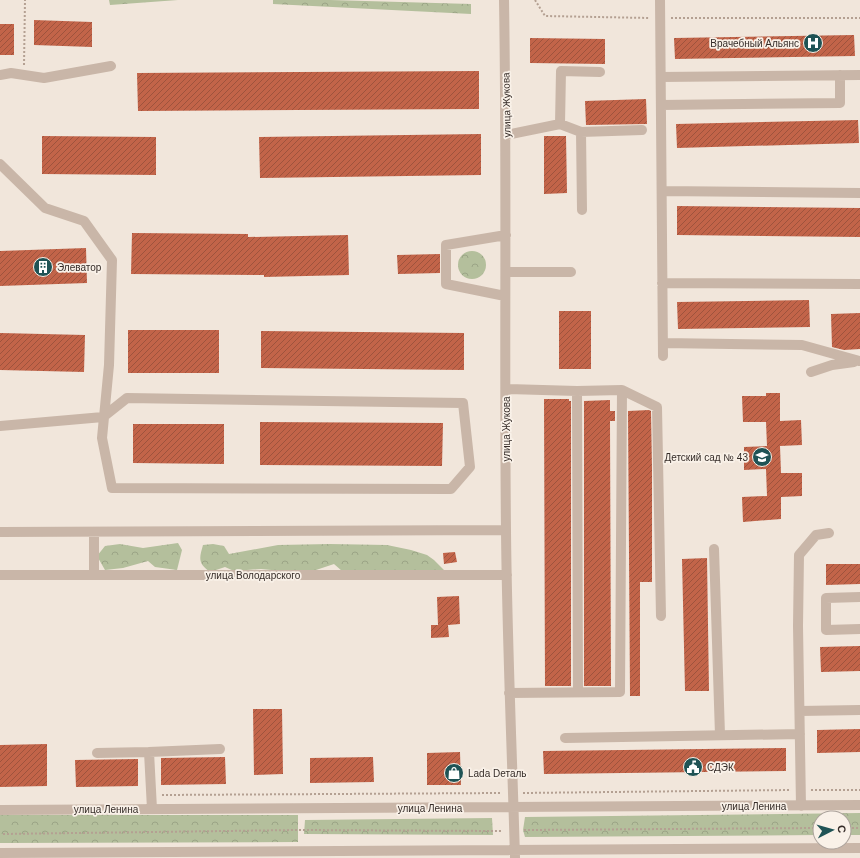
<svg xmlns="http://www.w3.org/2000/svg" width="860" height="858" font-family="Arial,sans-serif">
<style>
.forest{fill:url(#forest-crowns)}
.building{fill:url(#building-hatch)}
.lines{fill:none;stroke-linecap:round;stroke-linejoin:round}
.path{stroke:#b4a092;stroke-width:2;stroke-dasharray:2 2;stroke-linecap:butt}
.minor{stroke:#c9b6a8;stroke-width:10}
.labels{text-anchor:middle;stroke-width:3.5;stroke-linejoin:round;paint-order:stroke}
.poi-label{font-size:10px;fill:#352c28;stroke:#f9f1e8;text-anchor:start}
.street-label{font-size:10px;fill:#352c28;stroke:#f9f1e8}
</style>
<defs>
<pattern id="forest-crowns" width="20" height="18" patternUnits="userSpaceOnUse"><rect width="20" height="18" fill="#b4bf9c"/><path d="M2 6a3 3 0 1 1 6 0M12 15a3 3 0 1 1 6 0" fill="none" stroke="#9ba486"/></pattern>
<pattern id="building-hatch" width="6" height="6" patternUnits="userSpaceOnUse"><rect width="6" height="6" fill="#c26449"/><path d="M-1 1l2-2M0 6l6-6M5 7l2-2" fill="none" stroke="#9e533d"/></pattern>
</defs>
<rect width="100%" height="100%" fill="#f1e6db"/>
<path class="forest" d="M109,0H178L110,5Z
M273,0H330L471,4V14L273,4Z
M458 265a14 14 0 1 1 28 0a14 14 0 1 1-28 0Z
M178,543L182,550L177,570L155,567L148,561L123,568L105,570L97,556L105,546L120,544L143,548Z
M213,544L224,546L229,554L278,545L330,544L387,545L411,550L427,555L434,560L445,571H342L334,564L310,572L282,571L261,569L234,571L225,567L210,572C198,563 199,559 203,545Z
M860,813V835H844V818H820V835L525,837L523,830L525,817Z
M0,815H298V842L0,843Z
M492,818L493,835L304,834L305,820Z"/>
<path class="building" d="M34,20L92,22V47L34,45Z
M0,24H14V55H0Z
M854,35L855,56L675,59L674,38Z
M530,38L605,39V64L530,63Z
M479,71V109L138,111L137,73Z
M646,99L647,124L586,125L585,101Z
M858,120L859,143L677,148L676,124Z
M481,134V175L260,178L259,137Z
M42,136L156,137V175L42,174Z
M544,136H566L567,193L544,194Z
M677,206L860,208V237L677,235Z
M132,233L248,234V237L348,235L349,275L264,277V275L131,274Z
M86,248L87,283L0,286V251Z
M440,254V273L398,274L397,255Z
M809,300L810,327L678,329L677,302Z
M559,311H591V369H559Z
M860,313V349L844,350L832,347L831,314Z
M128,330H219V373H128Z
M261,331L464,333V370L261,368Z
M0,333L85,335L84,372L0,370Z
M766,393H780V421L801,420L802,445L780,446L781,473H802V496L781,497V519L743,522L742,497L767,496L766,469L744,470V447L767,446L766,422H743L742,396H766Z
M544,399H569V401H571V686H545Z
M610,400V411H615V421H610L611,686H584V401Z
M649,410L651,411L652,468V582H640V696H630L628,411Z
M260,422L443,423L442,466L260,465Z
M133,424H224V464L133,463Z
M455,552L457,562L444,564L443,553Z
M707,558L709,691H685L682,559Z
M826,564H860V584L826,585Z
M459,596L460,624L448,625L449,637L431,638V625H438L437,597Z
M860,646V671L821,672L820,647Z
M253,709H282L283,774L254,775Z
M860,729V752L817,753V730Z
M47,744V786L0,787V745Z
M786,748V771L544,774L543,751Z
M460,752L461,785H427V753Z
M225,757L226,784L161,785V758Z
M373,757L374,782L310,783V758Z
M138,759V786L76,787L75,760Z"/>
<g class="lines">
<path class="path" d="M535,0L545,16L649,18
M671,18H860
M24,65L25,0
M811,790H860
M523,793L791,790
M162,795L502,793
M844,828H860
M524,830L820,828
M3,834L298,830L501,831"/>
<path class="minor" d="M504,0C507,177 504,354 506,530C507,640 512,749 515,858
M660,0L663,356
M0,75L11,73L44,78L111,66
M661,77L860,75
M661,105L840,103V75
M560,124L561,71L600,72
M581,132L642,130
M506,135L560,124L581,132L582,210
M0,164L45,208L84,221L112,260L109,365L102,438L112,488L451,489L470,467L463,403L127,398L103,417L0,426
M662,191L860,193
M506,272H571
M662,283L860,284
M505,296L446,284V245L506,235
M663,343L802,345L859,361
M811,372L832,365L854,362
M506,389L577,391L622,390L657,407L661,616
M577,391L578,692
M0,532L506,530
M714,549L720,735
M0,575H507
M94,575V532
M860,597L826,598V630L860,629
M509,693L620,692L622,390
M800,711L860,710
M565,738L800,734
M149,752L220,749
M97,753L149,752L152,809
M801,806L798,626L799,555L816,535L829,533
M0,810L860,805
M0,853L860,848"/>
</g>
<defs>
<g id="hospital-disc" transform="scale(1)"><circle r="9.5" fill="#1f5355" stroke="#f9f1e8"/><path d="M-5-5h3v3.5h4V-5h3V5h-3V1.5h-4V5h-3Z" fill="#fff"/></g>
<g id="building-disc" transform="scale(1)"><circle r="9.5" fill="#1f5355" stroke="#f9f1e8"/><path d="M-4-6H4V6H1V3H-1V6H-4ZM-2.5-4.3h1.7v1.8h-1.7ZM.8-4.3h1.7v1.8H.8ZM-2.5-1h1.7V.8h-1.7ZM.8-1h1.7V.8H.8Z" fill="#fff"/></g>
<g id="school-disc" transform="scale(1)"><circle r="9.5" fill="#1f5355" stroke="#f9f1e8"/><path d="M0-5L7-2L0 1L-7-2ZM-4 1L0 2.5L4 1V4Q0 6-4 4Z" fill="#fff"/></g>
<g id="civic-disc" transform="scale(1)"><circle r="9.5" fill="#1f5355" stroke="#f9f1e8"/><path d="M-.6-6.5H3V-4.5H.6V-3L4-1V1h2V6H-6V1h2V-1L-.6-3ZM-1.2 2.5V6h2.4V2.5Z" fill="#fff"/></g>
<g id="shop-disc" transform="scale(1)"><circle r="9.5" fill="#1f5355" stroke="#f9f1e8"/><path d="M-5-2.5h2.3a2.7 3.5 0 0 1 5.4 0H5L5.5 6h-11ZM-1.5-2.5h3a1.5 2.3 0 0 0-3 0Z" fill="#fff"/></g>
</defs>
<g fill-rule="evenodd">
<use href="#hospital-disc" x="813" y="43"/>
<use href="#building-disc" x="43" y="267"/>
<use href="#school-disc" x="762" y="457"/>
<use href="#civic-disc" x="693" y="767"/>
<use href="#shop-disc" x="454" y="773"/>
</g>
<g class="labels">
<g class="poi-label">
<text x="799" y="47" text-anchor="end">Врачебный Альянс</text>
<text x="57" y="271">Элеватор</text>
<text x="748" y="461" text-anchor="end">Детский сад № 43</text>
<text x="707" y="771">СДЭК</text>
<text x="468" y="777">Lada Dеталь</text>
</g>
<g class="street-label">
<text transform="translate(506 105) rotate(-91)" y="4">улица Жукова</text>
<text transform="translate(506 429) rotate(-90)" y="4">улица Жукова</text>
<text x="253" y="579">улица Володарского</text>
<text x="754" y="810">улица Ленина</text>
<text x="430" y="812">улица Ленина</text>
<text x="106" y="813">улица Ленина</text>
</g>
</g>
<g transform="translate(832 830) rotate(84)"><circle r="19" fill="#f9f1e8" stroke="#aba29b"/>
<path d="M0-3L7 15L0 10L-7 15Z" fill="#1f5355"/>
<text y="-6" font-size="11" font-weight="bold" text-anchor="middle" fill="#352c28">С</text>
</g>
</svg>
